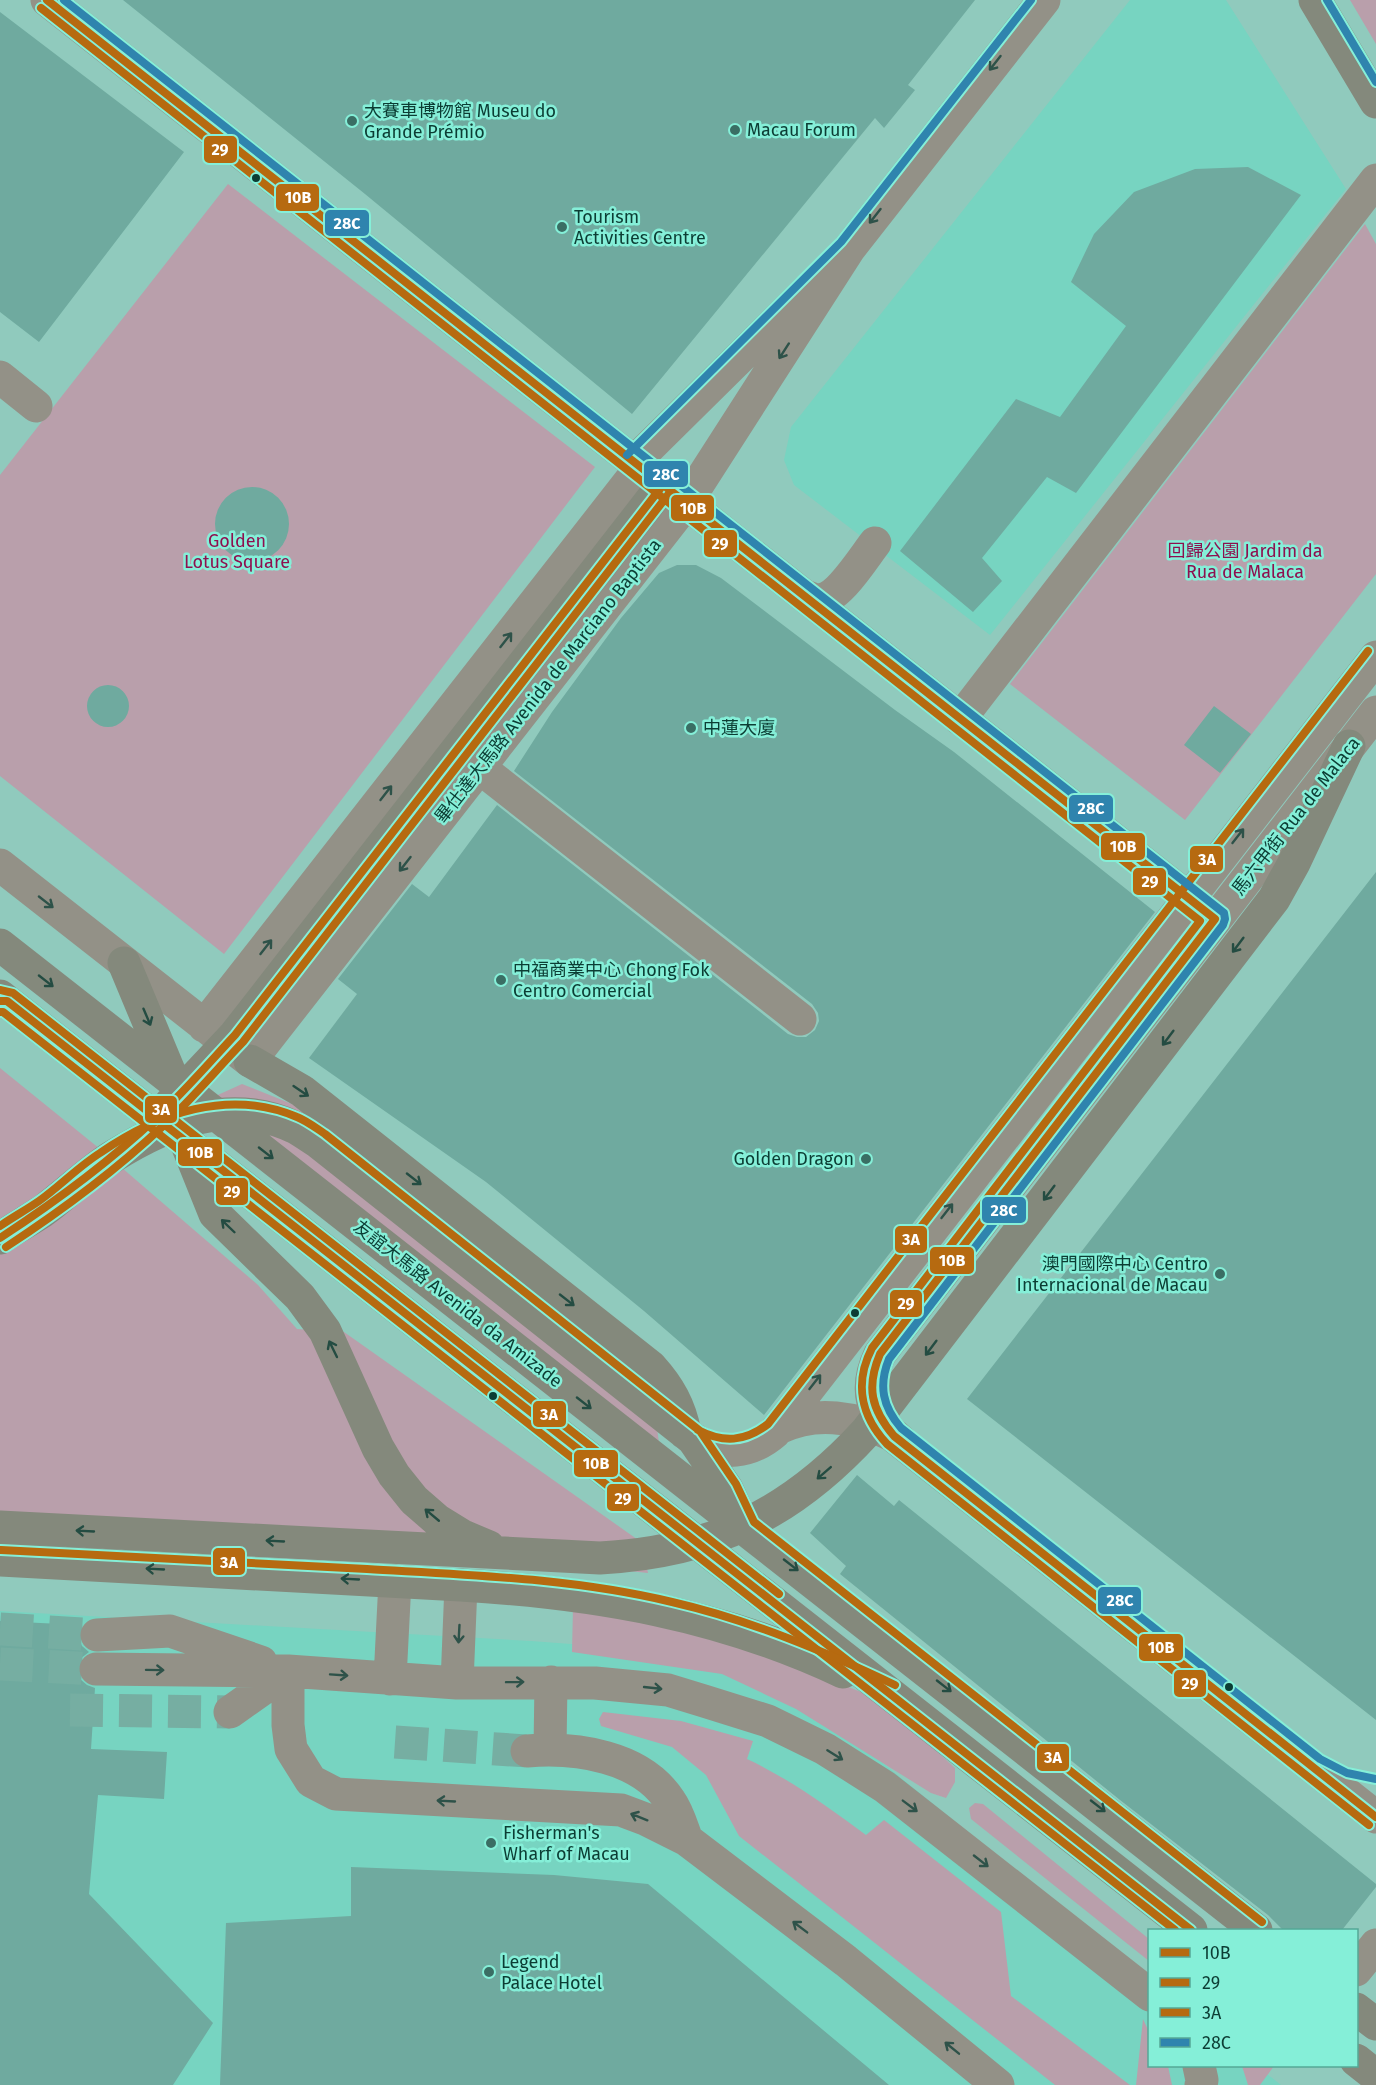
<svg xmlns="http://www.w3.org/2000/svg" width="1376" height="2085" font-family="'Fira Sans','Noto Sans SC',sans-serif">
<style>
.built{fill:#77d4c1}
.green{fill:#b99fab}
.building{fill:#6faa9f}
.lines{fill:none;stroke-linecap:round;stroke-linejoin:round}
.minor-tunnel{stroke:#76aea2;stroke-width:33;stroke-dasharray:33 16;stroke-linecap:butt}
.minor{stroke:#939187;stroke-width:33}
.major{stroke:#84897c;stroke-width:33}
.bus-1-casing{stroke:#85efd8;stroke-width:12}
.bus-2-casing{stroke:#85efd8;stroke-width:12}
.bus-3-casing{stroke:#85efd8;stroke-width:12}
.bus-4-casing{stroke:#85efd8;stroke-width:12}
.bus-1{stroke:#b66a10;stroke-width:8}
.bus-2{stroke:#b66a10;stroke-width:8}
.bus-3{stroke:#b66a10;stroke-width:8}
.bus-4{stroke:#2f84ae;stroke-width:8}
.oneway{stroke:#2e5249}
.oneway2{stroke:#244c42}
.poi-dot{fill:#3a6e64;stroke:#85efd8;stroke-width:2}
.bus-dot{fill:#0c3d34;stroke:#85efd8;stroke-width:2}
.labels{text-anchor:middle;stroke-width:5;stroke-linejoin:round;paint-order:stroke}
.poi-label{font-size:18px;fill:#0c3d34;stroke:#85efd8;text-anchor:start}
.park-label{font-size:18px;fill:#8e104f;stroke:#85efd8}
.street-label{font-size:18px;fill:#0c3d34;stroke:#85efd8}
.line-badge{stroke:#85efd8;stroke-width:2}
.badge-label{font-size:16px;text-anchor:middle;font-weight:bold;fill:#fff}
</style>
<rect width="100%" height="100%" fill="#90cabd"/>
<path class="built" d="M1130,0H1226L1346,189L990,635L794,485L784,460L791,427Z
M0,1611L531,1641L611,1647L731,1670L815,1708L1149,1979L1150,2066H1257L1281,2085H0Z"/>
<path class="green" d="M1350,0H1376V44Z
M228,184L595,467L224,954L0,776V475Z
M1365,224L1376,244V574L1185,820L1010,684Z
M0,1068L100,1149L258,1285L297,1329L344,1332L641,1542L648,1573L225,1528L0,1513Z
M242,1084L297,1106L652,1392L660,1450L209,1099Z
M573,1607L716,1639L766,1654L871,1696L896,1714L955,1768V1782L946,1798L931,1793L796,1709L722,1674L572,1652Z
M603,1712L681,1721L753,1741L747,1759C790,1779 828,1807 866,1835L884,1820L1001,1912L1011,1996L1130,2085H1055L739,1836L706,1775L672,1747L601,1726L599,1719Z
M975,1803L983,1804L1149,1939V1961L971,1819L969,1808Z
M1143,2019L1149,2032L1150,2066H1168L1172,2085H1136Z
M1242,2066H1274L1260,2085H1248Z"/>
<path class="building" d="M123,0H975L908,85L915,90L884,128L875,118L632,414L365,194Z
M0,12L184,152L39,342L0,312Z
M1248,167L1301,195L1076,493L1047,477L982,558L1002,581L973,612L900,551L1016,399L1060,417L1126,326L1071,282L1094,234L1134,192L1195,169Z
M215 524a37 37 0 1 1 74 0a37 37 0 1 1-74 0Z
M677,565H696L721,578L895,710L954,752L1155,912L764,1415L644,1311L486,1182L309,1058L357,994L338,979L412,884L429,897L497,805L788,1034L797,1037H806L815,1030L819,1021L818,1013L812,1004L514,771L552,712L621,618L659,573Z
M87 706a21 21 0 1 1 42 0a21 21 0 1 1-42 0Z
M1214,706L1251,734L1220,773L1184,745Z
M1376,872V1720L967,1399Z
M857,1475L894,1506L899,1500L1376,1884V1887L1342,1930H1283L1268,1915L1120,1800L840,1574L846,1566L810,1533Z
M0,1621L81,1625L78,1637L82,1646L89,1652L80,1659L77,1669L80,1679L87,1685L95,1688L91,1749L167,1752L164,1799L98,1795L89,1894L213,2023L173,2085H0Z
M351,1867L554,1875L648,1884L889,2085H220L226,1923L351,1916Z"/>
<g class="lines">
<path class="minor-tunnel" d="M0,1629L97,1635
M0,1664L96,1669
M70,1710L230,1712
M395,1742L527,1751"/>
<path class="minor" d="M47,0L1215,919
M0,377L36,406
M634,462L808,290
M805,596C809,597 814,600 818,600C838,600 864,557 875,543
M960,719L1376,180
M480,768L800,1019
M0,865L250,1061L686,503L849,249L1044,0
M204,1026L641,467
M779,1428C816,1410 856,1417 892,1435L1376,1817
M693,1439C721,1457 751,1453 775,1432L1376,657
M901,1441C871,1418 863,1389 880,1354L1376,712
M97,1635L170,1631L261,1662
M96,1669L288,1671L457,1683H595L668,1690L704,1701L768,1721L825,1749L885,1787L1150,1995
M288,1671V1725L291,1749L311,1781L336,1794L621,1810L645,1819L687,1840L846,1961L998,2085
M390,1679L395,1581
M457,1683L461,1585
M230,1712L288,1671
M550,1749L551,1682
M527,1751C576,1747 641,1756 670,1801C678,1812 682,1827 687,1840
M1356,1970L1376,1945
M1199,2066L1202,2080L1201,2085"/>
<path class="major" d="M1315,0L1376,102
M0,945L1256,1930
M124,963L172,1078
M0,996L1191,1930
M250,1061L302,1091L651,1367C669,1387 680,1406 685,1433
M170,1104L235,1035L663,485
M186,1142L215,1214L300,1297L325,1331L378,1448L394,1475L414,1500L437,1520L463,1536L489,1547
M0,1238C14,1229 29,1220 43,1211C66,1194 87,1173 112,1157C168,1122 230,1097 294,1127C302,1131 310,1137 318,1142L693,1439L727,1489L742,1522
M0,1527L600,1558C712,1552 790,1515 866,1432L1274,899L1294,863L1349,746
M0,1560L461,1585C596,1593 720,1614 843,1672
M1356,2009L1376,2024
M1356,2060L1376,2076"/>
<g class="bus-1-casing">
<path id="bus-1" d="M47,0L1215,919L880,1354C866,1387 871,1409 894,1436L1376,1817
M0,1001H7L1191,1930
M0,1238C55,1202 108,1163 156,1118C184,1092 209,1063 235,1035L663,485"/>
</g>
<g class="bus-2-casing">
<path id="bus-2" d="M41,8L1200,921L872,1348C854,1383 861,1416 887,1444L1369,1825
M0,1012H3L1175,1930
M6,1247C61,1211 115,1171 163,1126C191,1100 216,1070 243,1042L671,491"/>
</g>
<g class="bus-3-casing">
<path id="bus-3" d="M0,990L13,993L779,1594
M0,1226C13,1217 26,1210 39,1201C60,1186 78,1167 100,1153C158,1113 229,1088 297,1117C307,1121 316,1128 325,1134L700,1431L736,1484L754,1522L1262,1922
M698,1430C723,1443 745,1442 768,1424L1368,651
M1,1550C123,1556 245,1563 367,1569C469,1575 572,1578 672,1602C750,1620 824,1651 895,1685"/>
</g>
<g class="bus-4-casing">
<path id="bus-4" d="M64,0L1224,913L1225,919L1223,925L889,1359C878,1386 883,1407 901,1428L1320,1759L1347,1773L1376,1779
M1327,0L1376,82
M627,455L841,242L1031,0"/>
</g>
<use href="#bus-1" class="bus-1"/>
<use href="#bus-2" class="bus-2"/>
<use href="#bus-3" class="bus-3"/>
<use href="#bus-4" class="bus-4"/>
</g>
<defs><path id="oneway-shaft" d="M-6 0H5M1.5-3L5.5 0L1.5 3" fill="none" stroke-width="1.6" stroke-linecap="round" stroke-linejoin="round" transform="scale(1.5)"/></defs>
<g class="oneway">
<use href="#oneway-shaft" transform="translate(995 63) rotate(128)"/>
<use href="#oneway-shaft" transform="translate(875 216) rotate(128)"/>
<use href="#oneway-shaft" transform="translate(784 351) rotate(123)"/>
<use href="#oneway-shaft" transform="translate(506 640) rotate(-52)"/>
<use href="#oneway-shaft" transform="translate(386 793) rotate(-52)"/>
<use href="#oneway-shaft" transform="translate(1238 836) rotate(-52)"/>
<use href="#oneway-shaft" transform="translate(405 864) rotate(128)"/>
<use href="#oneway-shaft" transform="translate(46 902) rotate(38)"/>
<use href="#oneway-shaft" transform="translate(266 947) rotate(-52)"/>
<use href="#oneway-shaft" transform="translate(947 1211) rotate(-52)"/>
<use href="#oneway-shaft" transform="translate(815 1382) rotate(-52)"/>
<use href="#oneway-shaft" transform="translate(459 1634) rotate(93)"/>
<use href="#oneway-shaft" transform="translate(155 1670) rotate(1)"/>
<use href="#oneway-shaft" transform="translate(339 1675) rotate(4)"/>
<use href="#oneway-shaft" transform="translate(515 1682) rotate(-1)"/>
<use href="#oneway-shaft" transform="translate(653 1688) rotate(6)"/>
<use href="#oneway-shaft" transform="translate(835 1755) rotate(32)"/>
<use href="#oneway-shaft" transform="translate(446 1801) rotate(-177)"/>
<use href="#oneway-shaft" transform="translate(910 1806) rotate(37)"/>
<use href="#oneway-shaft" transform="translate(639 1817) rotate(-158)"/>
<use href="#oneway-shaft" transform="translate(981 1861) rotate(38)"/>
<use href="#oneway-shaft" transform="translate(800 1927) rotate(-143)"/>
<use href="#oneway-shaft" transform="translate(952 2048) rotate(-141)"/>
</g>
<g class="oneway2">
<use href="#oneway-shaft" transform="translate(1238 945) rotate(127)"/>
<use href="#oneway-shaft" transform="translate(46 981) rotate(38)"/>
<use href="#oneway-shaft" transform="translate(147 1017) rotate(67)"/>
<use href="#oneway-shaft" transform="translate(1168 1038) rotate(127)"/>
<use href="#oneway-shaft" transform="translate(301 1091) rotate(34)"/>
<use href="#oneway-shaft" transform="translate(266 1153) rotate(38)"/>
<use href="#oneway-shaft" transform="translate(414 1179) rotate(38)"/>
<use href="#oneway-shaft" transform="translate(1049 1193) rotate(127)"/>
<use href="#oneway-shaft" transform="translate(228 1226) rotate(-136)"/>
<use href="#oneway-shaft" transform="translate(567 1300) rotate(38)"/>
<use href="#oneway-shaft" transform="translate(931 1348) rotate(127)"/>
<use href="#oneway-shaft" transform="translate(333 1349) rotate(-116)"/>
<use href="#oneway-shaft" transform="translate(584 1403) rotate(38)"/>
<use href="#oneway-shaft" transform="translate(824 1473) rotate(139)"/>
<use href="#oneway-shaft" transform="translate(432 1515) rotate(-140)"/>
<use href="#oneway-shaft" transform="translate(85 1531) rotate(-177)"/>
<use href="#oneway-shaft" transform="translate(275 1541) rotate(-177)"/>
<use href="#oneway-shaft" transform="translate(791 1565) rotate(38)"/>
<use href="#oneway-shaft" transform="translate(155 1569) rotate(-177)"/>
<use href="#oneway-shaft" transform="translate(350 1579) rotate(-177)"/>
<use href="#oneway-shaft" transform="translate(944 1686) rotate(38)"/>
<use href="#oneway-shaft" transform="translate(1098 1806) rotate(38)"/>
</g>
<g class="poi-dot">
<circle cx="352" cy="121" r="6"/>
<circle cx="735" cy="130" r="6"/>
<circle cx="562" cy="227" r="6"/>
<circle cx="691" cy="728" r="6"/>
<circle cx="501" cy="980" r="6"/>
<circle cx="866" cy="1159" r="6"/>
<circle cx="1220" cy="1274" r="6"/>
<circle cx="491" cy="1843" r="6"/>
<circle cx="489" cy="1972" r="6"/>
</g>
<g class="bus-dot">
<circle cx="256" cy="178" r="5"/>
<circle cx="855" cy="1313" r="5"/>
<circle cx="493" cy="1396" r="5"/>
<circle cx="1229" cy="1687" r="5"/>
</g>
<g class="labels">
<g class="poi-label">
<text x="364" y="117">大賽車博物館 Museu do<tspan x="364" dy="21">Grande Prémio</tspan></text>
<text x="747" y="136">Macau Forum</text>
<text x="574" y="223">Tourism<tspan x="574" dy="21">Activities Centre</tspan></text>
<text x="703" y="734">中蓮大廈</text>
<text x="513" y="976">中福商業中心 Chong Fok<tspan x="513" dy="21">Centro Comercial</tspan></text>
<text x="854" y="1165" text-anchor="end">Golden Dragon</text>
<text x="1208" y="1270" text-anchor="end">澳門國際中心 Centro<tspan x="1208" dy="21">Internacional de Macau</tspan></text>
<text x="503" y="1839">Fisherman's<tspan x="503" dy="21">Wharf of Macau</tspan></text>
<text x="501" y="1968">Legend<tspan x="501" dy="21">Palace Hotel</tspan></text>
</g>
<g class="park-label">
<text x="237" y="547">Golden<tspan x="237" dy="21">Lotus Square</tspan></text>
<text x="1245" y="557">回歸公園 Jardim da<tspan x="1245" dy="21">Rua de Malaca</tspan></text>
</g>
<g class="street-label">
<text transform="translate(548 681) rotate(-52)" y="6">畢仕達大馬路 Avenida de Marciano Baptista</text>
<text transform="translate(1296 816) rotate(-52)" y="6">馬六甲街 Rua de Malaca</text>
<text transform="translate(458 1304) rotate(38)" y="6">友誼大馬路 Avenida da Amizade</text>
</g>
</g>
<g class="line-badge">
<rect x="203" y="135" width="35" height="29" rx="6" fill="#b66a10"/>
<rect x="275" y="183" width="45" height="29" rx="6" fill="#b66a10"/>
<rect x="324" y="209" width="46" height="28" rx="6" fill="#2f84ae"/>
<rect x="643" y="460" width="46" height="28" rx="6" fill="#2f84ae"/>
<rect x="670" y="494" width="45" height="28" rx="6" fill="#b66a10"/>
<rect x="703" y="529" width="35" height="29" rx="6" fill="#b66a10"/>
<rect x="1068" y="794" width="46" height="29" rx="6" fill="#2f84ae"/>
<rect x="1100" y="832" width="46" height="29" rx="6" fill="#b66a10"/>
<rect x="1189" y="845" width="35" height="28" rx="6" fill="#b66a10"/>
<rect x="1132" y="867" width="35" height="29" rx="6" fill="#b66a10"/>
<rect x="144" y="1095" width="34" height="29" rx="6" fill="#b66a10"/>
<rect x="177" y="1138" width="46" height="29" rx="6" fill="#b66a10"/>
<rect x="215" y="1177" width="34" height="29" rx="6" fill="#b66a10"/>
<rect x="981" y="1196" width="46" height="28" rx="6" fill="#2f84ae"/>
<rect x="894" y="1225" width="34" height="29" rx="6" fill="#b66a10"/>
<rect x="929" y="1246" width="46" height="29" rx="6" fill="#b66a10"/>
<rect x="889" y="1289" width="34" height="29" rx="6" fill="#b66a10"/>
<rect x="532" y="1400" width="35" height="28" rx="6" fill="#b66a10"/>
<rect x="573" y="1449" width="46" height="29" rx="6" fill="#b66a10"/>
<rect x="606" y="1483" width="34" height="29" rx="6" fill="#b66a10"/>
<rect x="212" y="1547" width="34" height="29" rx="6" fill="#b66a10"/>
<rect x="1097" y="1586" width="45" height="29" rx="6" fill="#2f84ae"/>
<rect x="1138" y="1633" width="46" height="29" rx="6" fill="#b66a10"/>
<rect x="1173" y="1669" width="34" height="29" rx="6" fill="#b66a10"/>
<rect x="1036" y="1743" width="34" height="29" rx="6" fill="#b66a10"/>
</g>
<g class="badge-label">
<text x="220" y="155">29</text>
<text x="298" y="203">10B</text>
<text x="347" y="229">28C</text>
<text x="666" y="480">28C</text>
<text x="693" y="514">10B</text>
<text x="720" y="549">29</text>
<text x="1091" y="814">28C</text>
<text x="1123" y="852">10B</text>
<text x="1207" y="865">3A</text>
<text x="1150" y="887">29</text>
<text x="161" y="1115">3A</text>
<text x="200" y="1158">10B</text>
<text x="232" y="1197">29</text>
<text x="1004" y="1216">28C</text>
<text x="911" y="1245">3A</text>
<text x="952" y="1266">10B</text>
<text x="906" y="1309">29</text>
<text x="549" y="1420">3A</text>
<text x="596" y="1469">10B</text>
<text x="623" y="1504">29</text>
<text x="229" y="1568">3A</text>
<text x="1120" y="1606">28C</text>
<text x="1161" y="1653">10B</text>
<text x="1190" y="1689">29</text>
<text x="1053" y="1763">3A</text>
</g>
<rect x="1148" y="1929" width="210" height="138" fill="#85efd8" stroke="#55a896" stroke-width="1.5"/>
<rect x="1160" y="1948" width="30" height="9" fill="#b66a10" stroke="#55a896" stroke-width="1.5"/>
<text x="1202" y="1959" font-size="18" fill="#0c3d34">10B</text>
<rect x="1160" y="1978" width="30" height="9" fill="#b66a10" stroke="#55a896" stroke-width="1.5"/>
<text x="1202" y="1989" font-size="18" fill="#0c3d34">29</text>
<rect x="1160" y="2008" width="30" height="9" fill="#b66a10" stroke="#55a896" stroke-width="1.5"/>
<text x="1202" y="2019" font-size="18" fill="#0c3d34">3A</text>
<rect x="1160" y="2038" width="30" height="9" fill="#2f84ae" stroke="#55a896" stroke-width="1.5"/>
<text x="1202" y="2049" font-size="18" fill="#0c3d34">28C</text>
</svg>
